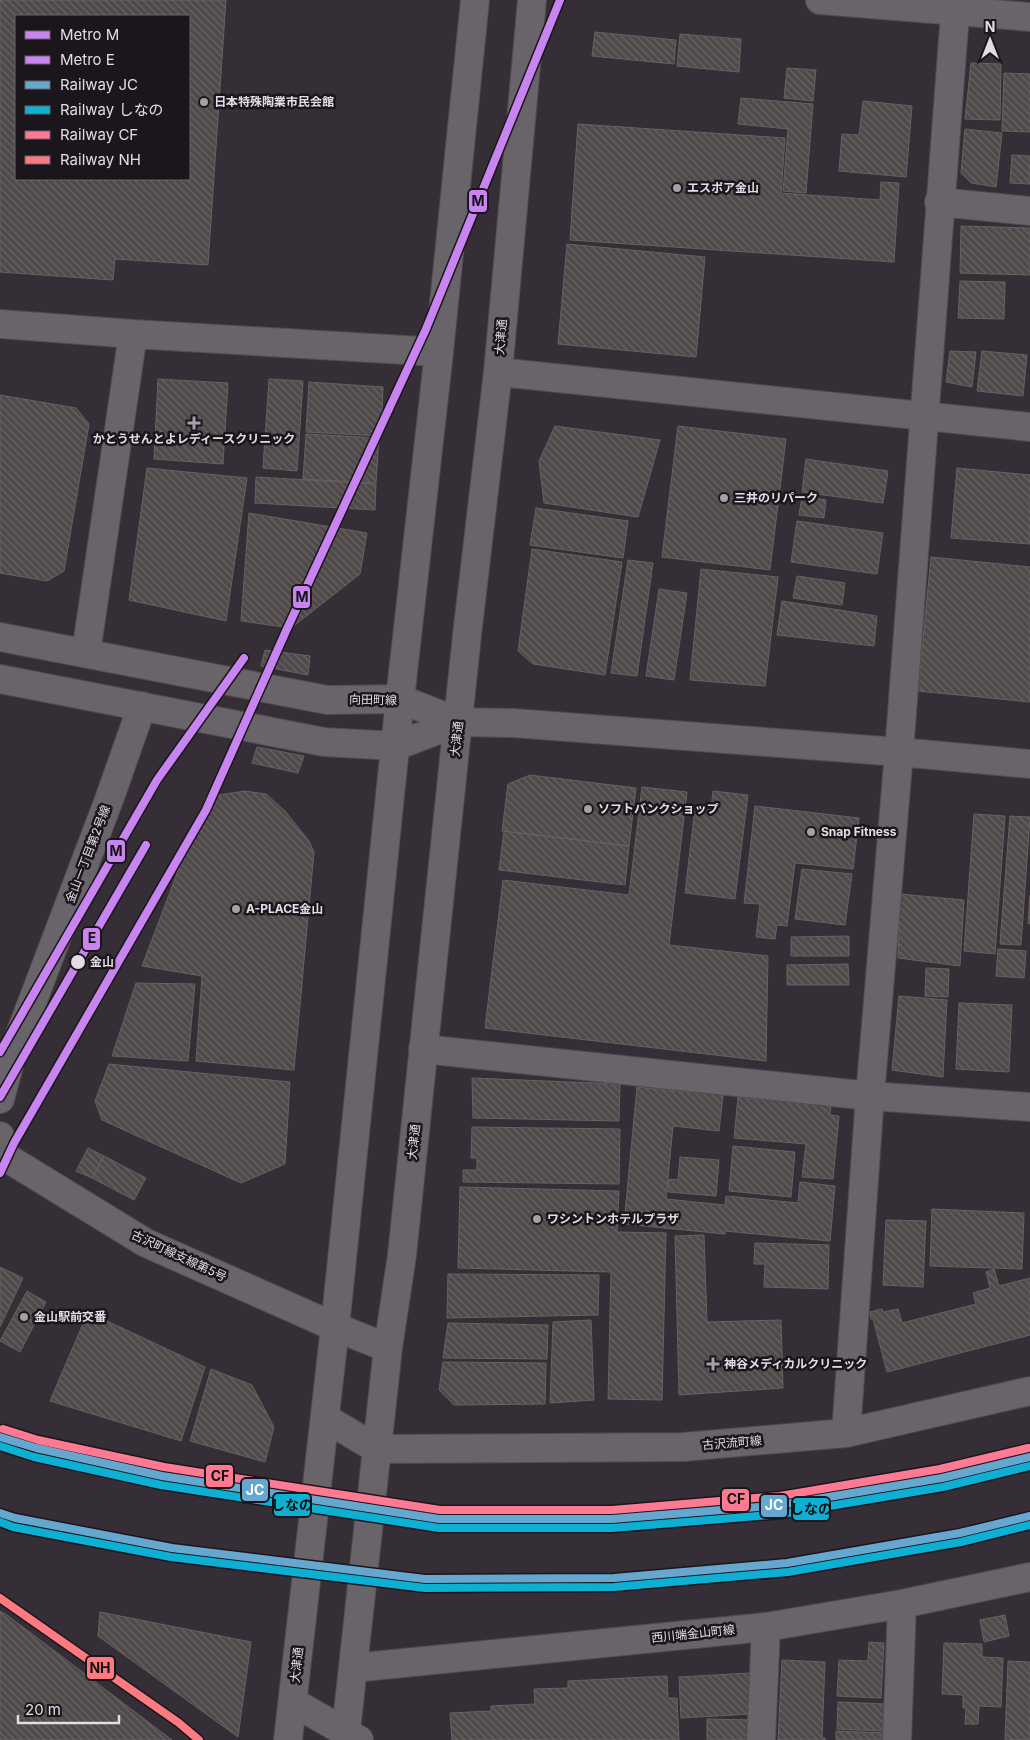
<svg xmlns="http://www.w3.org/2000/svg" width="1030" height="1740" font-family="Inter,'Noto Sans JP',sans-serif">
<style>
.building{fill:url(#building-back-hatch);stroke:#686162;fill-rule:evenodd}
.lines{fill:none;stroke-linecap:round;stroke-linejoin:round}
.minor-casing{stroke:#514a51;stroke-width:30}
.minor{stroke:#696469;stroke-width:28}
.rail-1-casing{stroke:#1b151c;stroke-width:11}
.rail-2-casing{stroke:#1b151c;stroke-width:11}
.rail-3-casing{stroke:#1b151c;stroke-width:11}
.rail-4-casing{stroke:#1b151c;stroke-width:11}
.rail-1{stroke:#66a7cf;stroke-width:8}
.rail-2{stroke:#0dafd3;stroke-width:8}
.rail-3{stroke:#fe7a93;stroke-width:8}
.rail-4{stroke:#fd7b80;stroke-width:8}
.metro-1-casing{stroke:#1b151c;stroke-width:11}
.metro-2-casing{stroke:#1b151c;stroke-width:11}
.metro-1{stroke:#c885f2;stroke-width:8}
.metro-2{stroke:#c885f2;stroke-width:8}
.poi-dot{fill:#a79ea7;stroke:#1b151c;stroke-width:2}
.stop-dot{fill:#e4dbe4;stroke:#1b151c;stroke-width:2}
.labels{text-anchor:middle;stroke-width:5;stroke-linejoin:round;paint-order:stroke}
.poi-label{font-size:12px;font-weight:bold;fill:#e4dbe4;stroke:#1b151c;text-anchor:start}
.street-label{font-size:12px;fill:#e4dbe4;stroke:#1b151c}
.stop-label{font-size:12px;font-weight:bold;fill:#e4dbe4;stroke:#1b151c;text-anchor:start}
.line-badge{stroke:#1b151c;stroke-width:2}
.badge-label{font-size:14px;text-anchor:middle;font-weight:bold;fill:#fff}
.pale-badge-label{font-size:14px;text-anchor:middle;font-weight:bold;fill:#111}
</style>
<defs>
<pattern id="building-back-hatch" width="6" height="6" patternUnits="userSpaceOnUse" patternTransform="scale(1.25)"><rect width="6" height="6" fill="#4f494a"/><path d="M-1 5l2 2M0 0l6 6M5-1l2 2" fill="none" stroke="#686364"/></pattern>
</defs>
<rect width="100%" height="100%" fill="#352e36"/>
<path class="building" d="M0,0H226L208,265L115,259L113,280L0,272ZM16,16H189V179H16Z
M595,32L676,40L674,64L592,56Z
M680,34L741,39L739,72L677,66Z
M971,63L1001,64L1000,120L965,119Z
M787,68L816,70L813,101L784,98Z
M1004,73L1030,74V132L1002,131Z
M741,98L813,104L806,193L783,191L788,129L738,124Z
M863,101L912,106L906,177L839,171L842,134L859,135Z
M578,124L785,138L781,193L880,200L881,182L899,183L894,262L570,240Z
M965,129L1002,133L996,187L971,183L961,173Z
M1012,155L1030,156V184L1010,183Z
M961,226L1030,228V275L960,273Z
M567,244L705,257L696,357L558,344Z
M960,281L1005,282L1004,319L958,318Z
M950,351L976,352L972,387L946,382Z
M982,351L1027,355L1023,396L977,391Z
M158,379L228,383L223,464L154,459Z
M269,379L303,381L297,471L263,468Z
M309,382L383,387L381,436L306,432Z
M0,395L76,408L89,424L64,571L47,581L0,573Z
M555,426L660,440L638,517L544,503L539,461Z
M678,426L786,439L770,570L662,557Z
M306,434L379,438L376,483L303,479Z
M806,459L888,471L883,503L802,492Z
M147,468L247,478L226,621L129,600Z
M957,468L1030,475V544L951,538Z
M256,477L376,484L375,510L255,503Z
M802,496L826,500L824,518L799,515Z
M536,508L628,521L623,558L530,545Z
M249,513L367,533L360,574L291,628L241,621Z
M797,521L883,533L877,574L791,562Z
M532,549L622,562L605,675L533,664L518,651Z
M931,557L1030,567V702L918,691Z
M628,560L653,563L637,676L611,673Z
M701,569L778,577L765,686L690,680Z
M797,576L845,583L842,605L793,598Z
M659,589L687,593L674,680L646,676Z
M782,601L877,616L874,646L777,635Z
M265,650L310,656L308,675L261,666Z
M257,747L304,756L298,773L252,763Z
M530,775L636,788L629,846L502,831L508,784Z
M642,787L687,792L669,945L768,956L766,1061L485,1028L503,880L629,895Z
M245,791L266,794L285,811L309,841L314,852L294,1070L196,1061L202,976L142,966L206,797Z
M713,791L748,795L735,899L685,893L695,808L711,810Z
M755,806L859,818L853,869L795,863L787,926L777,925L775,939L756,937L760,904L744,903Z
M974,814L1005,816L995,954L964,951Z
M1010,816L1030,817L1021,945L1000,944Z
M504,831L629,846L625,885L499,870Z
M802,869L852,874L845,925L795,919Z
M900,894L964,900L960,966L898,958Z
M1030,895V924L1028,923Z
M849,936V956H791V937Z
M998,949L1026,951L1024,978L996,976Z
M848,964L849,985H787V965Z
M926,968L949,969L948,997L925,996Z
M136,983L195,984L188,1061L112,1056Z
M899,996L947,1000L943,1077L892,1070Z
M959,1003L1012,1005L1009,1072L956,1069Z
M109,1064L290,1082L285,1164L241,1183L102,1120L95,1101Z
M472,1078L620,1084L619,1121L473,1118Z
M637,1087L723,1095L719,1131L673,1126L666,1199L725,1205L726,1196L798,1203L800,1182L835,1186L830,1241L725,1231V1234L624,1224Z
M738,1097L831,1106L830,1115L839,1116L833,1179L802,1177L806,1144L734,1138Z
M472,1127L620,1129L619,1184L463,1182V1170H477V1158H471Z
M733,1146L795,1152L791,1197L729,1191Z
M88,1148L104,1156L92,1178L76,1171Z
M104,1156L146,1178L134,1200L92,1178Z
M680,1157L719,1160L716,1196L668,1192L669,1179L678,1180Z
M460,1187L619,1191L617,1232L666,1233L662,1400L608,1399L611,1272L458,1268Z
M932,1209L1024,1213L1022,1269L930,1266Z
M886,1220L926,1221L923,1287L883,1285Z
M704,1235L707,1322L781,1320L783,1388L679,1395L675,1236Z
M755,1243L829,1245L828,1289L764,1287L765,1264H754Z
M0,1267L23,1278L0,1327Z
M994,1269L999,1286L1030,1278V1335L887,1372L873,1319H871L870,1312L882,1309L883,1312L898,1309L902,1323L976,1304L973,1293L990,1288L986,1272Z
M448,1274L599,1275L598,1315L447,1318Z
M27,1291L46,1302L20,1352L0,1341Z
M88,1312L205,1367L181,1441L50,1401Z
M591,1320L594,1400L550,1403L553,1322Z
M448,1323L548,1325L547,1359L443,1358Z
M443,1362L546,1363L545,1404L454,1405L439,1390Z
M211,1369L252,1385L274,1427L265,1462L190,1441Z
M0,1611L7,1615L172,1740H0Z
M100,1612L251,1642L238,1737L98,1636Z
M1005,1615L1009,1636L984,1642L980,1620Z
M869,1642L884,1643L881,1698L837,1696L839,1660L868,1661Z
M944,1643L982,1644V1657L1003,1658L1001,1707L979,1706L978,1724H965L966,1708H963V1695L942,1694Z
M782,1660L825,1662L822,1738H825V1740H778Z
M1008,1661L1030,1662V1740H1005Z
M750,1673L752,1714L681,1718L679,1677Z
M667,1676L668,1698H677L679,1740H452L450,1713L491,1711V1706L535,1704L534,1689L568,1688V1681Z
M838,1702L884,1704L883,1731L837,1729Z
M707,1719L753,1720V1740H707Z
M836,1731L886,1733V1740H836Z"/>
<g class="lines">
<g class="minor-casing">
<path id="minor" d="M820,0L1030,17
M939,202L1030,211
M0,324L133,334L439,352
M498,372L1030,427
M0,637L327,700L400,699L459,722L513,723L899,752L1030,764
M86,653L133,334
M0,679L324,742L396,746L459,722
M423,1049L870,1096L1030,1107
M0,1099L11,1058L110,797L142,706
M0,1136L4,1156L146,1243L335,1327L388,1348
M325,1418L377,1449L683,1447L846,1433L1030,1391
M846,1433L870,1096L899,752L956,0
M353,1668L766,1627L902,1604L1030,1577
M293,1702L359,1740
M288,1740L335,1327L400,699L439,352L475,0
M345,1740L388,1348L402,1255L467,635L498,372L532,0
M761,1740L766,1627
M897,1740L902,1604"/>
</g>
<use href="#minor" class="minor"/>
<g class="rail-1-casing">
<path id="rail-1" d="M0,1437L36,1448L162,1476L439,1519H612L781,1505L942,1478L1030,1457
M0,1513L15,1518L172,1548L425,1579L614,1578L787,1563L960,1533L1030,1516"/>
</g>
<g class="rail-2-casing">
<path id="rail-2" d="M0,1446L34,1457L161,1485L439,1528H612L782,1514L943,1487L1030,1466
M0,1522L13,1527L171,1557L425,1588L614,1587L788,1572L961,1542L1030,1525"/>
</g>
<g class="rail-3-casing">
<path id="rail-3" d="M3,1429L38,1440L164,1467L440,1510H612L780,1496L940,1469L1028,1448"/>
</g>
<g class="rail-4-casing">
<path id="rail-4" d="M0,1598L179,1723L199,1740"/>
</g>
<use href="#rail-1" class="rail-1"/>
<use href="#rail-2" class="rail-2"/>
<use href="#rail-3" class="rail-3"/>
<use href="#rail-4" class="rail-4"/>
<g class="metro-1-casing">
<path id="metro-1" d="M0,1052L157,780L244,658
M0,1173L14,1143L206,810L286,631L426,329L560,0"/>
</g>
<g class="metro-2-casing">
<path id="metro-2" d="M0,1097L146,845"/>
</g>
<use href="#metro-1" class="metro-1"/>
<use href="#metro-2" class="metro-2"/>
</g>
<g class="poi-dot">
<circle cx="204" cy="102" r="5"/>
<circle cx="677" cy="188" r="5"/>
<path d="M191.5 415.5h5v5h5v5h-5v5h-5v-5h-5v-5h5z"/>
<circle cx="724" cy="498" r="5"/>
<circle cx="588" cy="809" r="5"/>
<circle cx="811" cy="832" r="5"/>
<circle cx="236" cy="909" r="5"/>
<circle cx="537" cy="1219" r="5"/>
<circle cx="24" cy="1317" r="5"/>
<path d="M710.5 1356.5h5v5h5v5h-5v5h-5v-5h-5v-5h5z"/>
</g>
<circle class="stop-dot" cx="78" cy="962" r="8"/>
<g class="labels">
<g class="poi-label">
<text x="214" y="106">日本特殊陶業市民会館</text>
<text x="687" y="192">エスポア金山</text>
<text x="194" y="443" text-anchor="middle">かとうせんとよレディースクリニック</text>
<text x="734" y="502">三井のリパーク</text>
<text x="598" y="813">ソフトバンクショップ</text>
<text x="821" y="836">Snap Fitness</text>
<text x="246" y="913">A-PLACE金山</text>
<text x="547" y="1223">ワシントンホテルプラザ</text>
<text x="34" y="1321">金山駅前交番</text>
<text x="724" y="1368">神谷メディカルクリニック</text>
</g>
<g class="street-label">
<text transform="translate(501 337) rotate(-85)" y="4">大津通</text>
<text transform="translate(373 700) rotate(1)" y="4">向田町線</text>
<text transform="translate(457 739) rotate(-84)" y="4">大津通</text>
<text transform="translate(88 854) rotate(-69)" y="4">金山一丁目第2号線</text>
<text transform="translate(414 1142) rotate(-84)" y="4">大津通</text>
<text transform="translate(179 1256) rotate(25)" y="4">古沢町線支線第5号</text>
<text transform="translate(732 1443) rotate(-5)" y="4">古沢流町線</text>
<text transform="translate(693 1634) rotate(-6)" y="4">西川端金山町線</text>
<text transform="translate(297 1665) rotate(-84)" y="4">大津通</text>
</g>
<g class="stop-label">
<text x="90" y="966">金山</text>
</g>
</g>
<g class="line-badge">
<rect x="468" y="189" width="20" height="24" rx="5" fill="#c885f2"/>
<rect x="292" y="585" width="19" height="24" rx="5" fill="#c885f2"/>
<rect x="106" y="839" width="20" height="24" rx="5" fill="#c885f2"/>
<rect x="82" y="927" width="19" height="24" rx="5" fill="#c885f2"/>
<rect x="205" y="1464" width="29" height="24" rx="5" fill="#fe7a93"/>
<rect x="241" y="1478" width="28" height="24" rx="5" fill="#66a7cf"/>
<rect x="721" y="1488" width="29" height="24" rx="5" fill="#fe7a93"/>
<rect x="273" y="1493" width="38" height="24" rx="5" fill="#0dafd3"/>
<rect x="760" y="1494" width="28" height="24" rx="5" fill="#66a7cf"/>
<rect x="792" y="1497" width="38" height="24" rx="5" fill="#0dafd3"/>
<rect x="86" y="1656" width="29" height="24" rx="5" fill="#fd7b80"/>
</g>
<g class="badge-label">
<text x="255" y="1495">JC</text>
<text x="774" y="1510">JC</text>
</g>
<g class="pale-badge-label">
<text x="478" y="206">M</text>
<text x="302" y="602">M</text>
<text x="116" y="856">M</text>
<text x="92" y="943">E</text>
<text x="220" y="1481">CF</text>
<text x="736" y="1504">CF</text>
<text x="292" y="1510">しなの</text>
<text x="811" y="1514">しなの</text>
<text x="100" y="1673">NH</text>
</g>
<rect x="15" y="15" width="175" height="165" fill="#1b151c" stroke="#6b646c"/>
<rect x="25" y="31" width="25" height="8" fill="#c885f2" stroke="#6b646c"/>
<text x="60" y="40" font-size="15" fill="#e4dbe4">Metro M</text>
<rect x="25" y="56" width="25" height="8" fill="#c885f2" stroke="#6b646c"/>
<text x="60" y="65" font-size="15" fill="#e4dbe4">Metro E</text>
<rect x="25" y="81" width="25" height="8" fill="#66a7cf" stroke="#6b646c"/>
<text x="60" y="90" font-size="15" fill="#e4dbe4">Railway JC</text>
<rect x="25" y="106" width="25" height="8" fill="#0dafd3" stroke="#6b646c"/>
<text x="60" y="115" font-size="15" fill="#e4dbe4">Railway しなの</text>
<rect x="25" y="131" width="25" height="8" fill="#fe7a93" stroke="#6b646c"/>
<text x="60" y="140" font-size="15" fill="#e4dbe4">Railway CF</text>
<rect x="25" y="156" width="25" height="8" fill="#fd7b80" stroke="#6b646c"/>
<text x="60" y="165" font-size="15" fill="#e4dbe4">Railway NH</text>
<g transform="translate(990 40)" stroke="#1b151c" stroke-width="4" paint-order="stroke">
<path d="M0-4L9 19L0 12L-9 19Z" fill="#e4dbe4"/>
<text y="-8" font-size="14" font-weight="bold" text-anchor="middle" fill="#e4dbe4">N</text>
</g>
<path d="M18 1715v8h101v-8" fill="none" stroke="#e4dbe4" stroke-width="2.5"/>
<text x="25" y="1715" font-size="15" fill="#e4dbe4" stroke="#1b151c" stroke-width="4" paint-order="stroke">20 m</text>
</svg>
